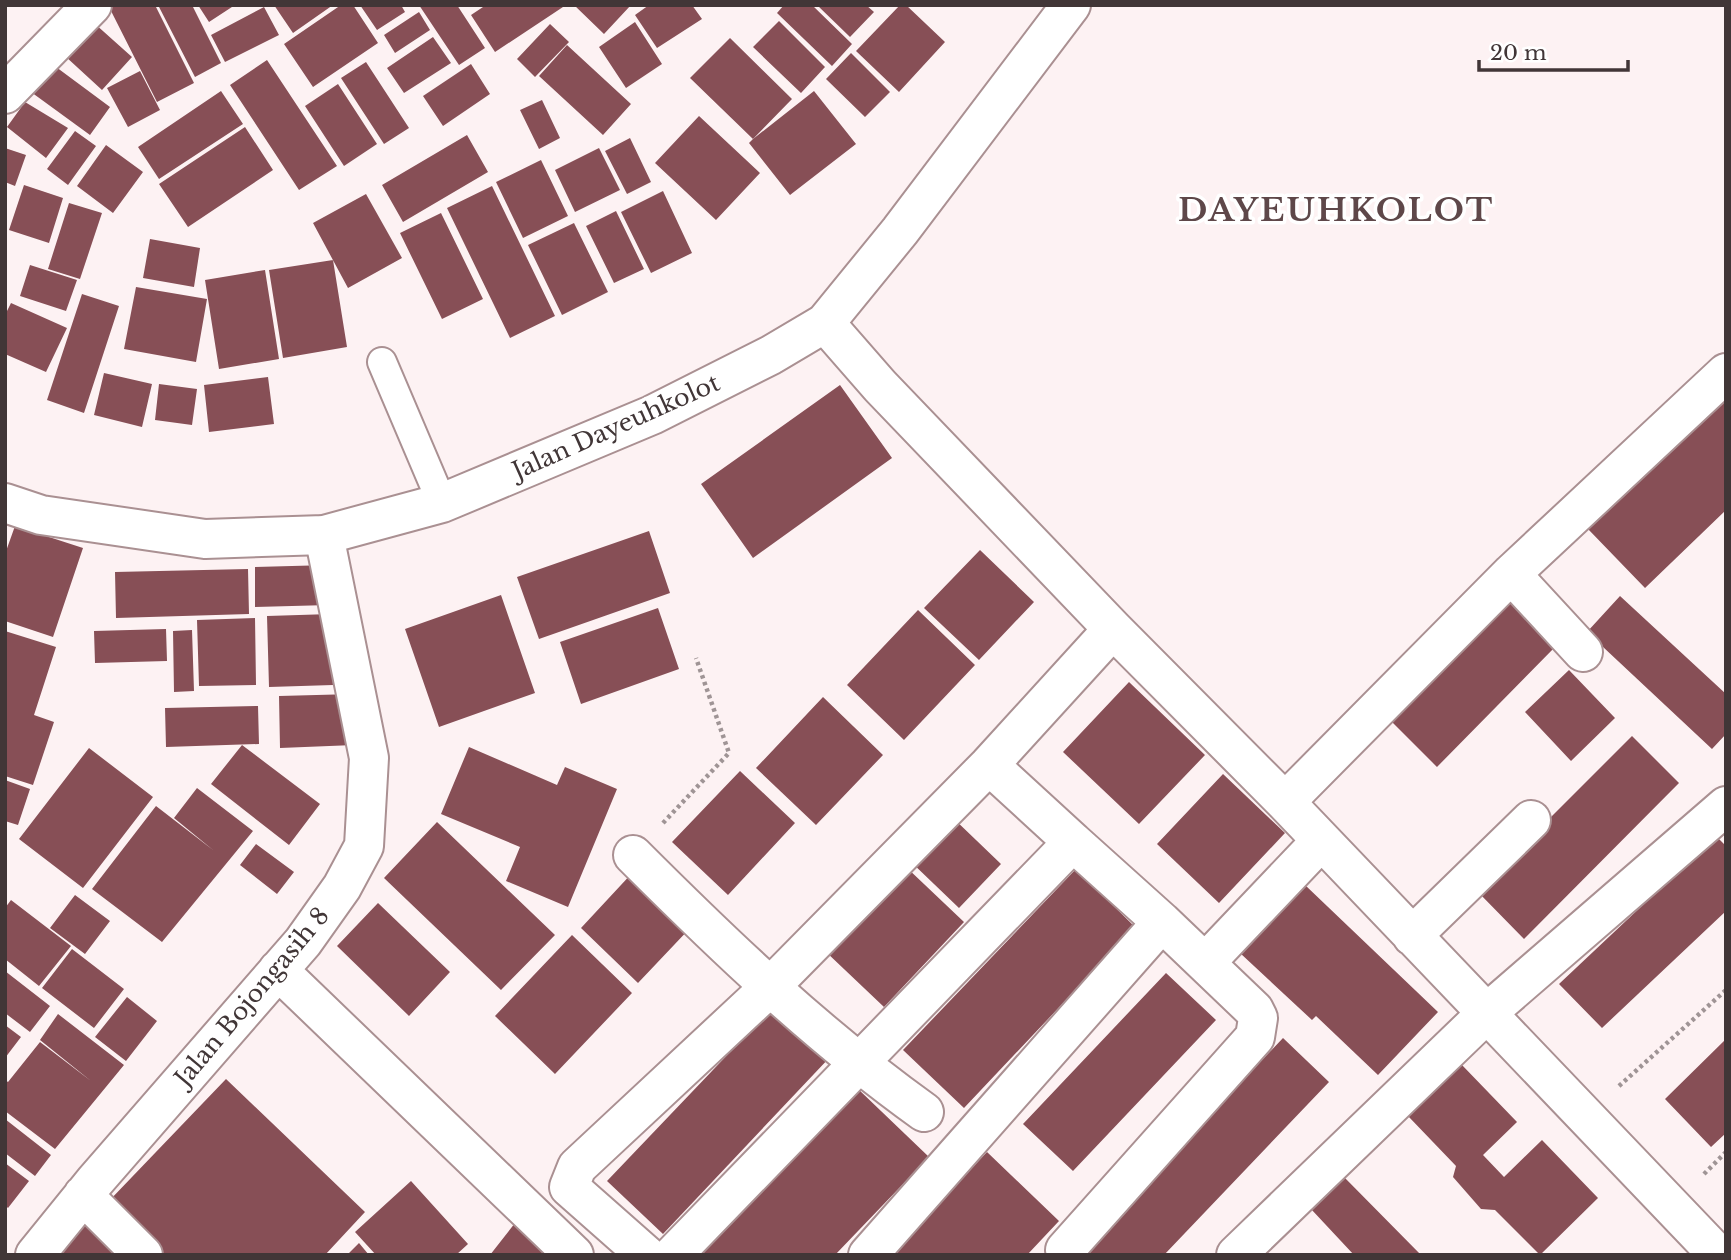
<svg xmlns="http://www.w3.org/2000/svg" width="1731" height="1260" font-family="'Libre Baskerville',serif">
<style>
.building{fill:#874f56}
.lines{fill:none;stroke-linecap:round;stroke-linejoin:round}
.service-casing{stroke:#aa9092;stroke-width:32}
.minor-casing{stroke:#aa9092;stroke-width:42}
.primary-casing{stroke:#aa9092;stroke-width:42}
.path{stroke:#9f9495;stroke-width:4.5;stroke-dasharray:3.5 3.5;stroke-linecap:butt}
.service{stroke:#fff;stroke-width:28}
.minor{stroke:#fff;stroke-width:38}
.primary{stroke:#fff;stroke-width:38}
.labels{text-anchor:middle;stroke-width:7;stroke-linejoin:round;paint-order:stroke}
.street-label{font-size:24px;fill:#413637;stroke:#fff}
.district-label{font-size:32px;font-weight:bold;letter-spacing:2px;fill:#5e4749;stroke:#fff}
</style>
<rect width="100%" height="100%" fill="#fdf2f3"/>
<path class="building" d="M108,5H155L194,83L157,102Z
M158,5H192L221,63L195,77Z
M198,5H235L209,22Z
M274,5H333L293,33Z
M341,5H353L378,43L313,87L284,44Z
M360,5H401L405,12L377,30Z
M419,5H457L485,48L459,65Z
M486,5H566L495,52L471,15Z
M574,5H631L604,34Z
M649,5H692L702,19L657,48L635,15Z
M784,5H812L852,44L832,66L777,13Z
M817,5H866L874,12L850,37Z
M900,5H906L945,42L899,92L856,51Z
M264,7L279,35L225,62L211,35Z
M419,12L430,30L395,53L384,35Z
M779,21L825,67L801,93L753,47Z
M635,22L662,64L626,88L599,47Z
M94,23L132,57L102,90L65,56Z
M550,24L569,42L535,77L517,59Z
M433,37L451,63L404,93L387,68Z
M730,38L792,99L753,139L814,91L856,144L790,195L749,143L753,139L690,78Z
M567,45L631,104L603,135L539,76Z
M851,53L890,92L865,117L826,79Z
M267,60L337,166L299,190L230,85Z
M366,62L409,128L384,144L341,78Z
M52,64L110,107L90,135L31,92Z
M471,64L490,94L443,126L423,96Z
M140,71L160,110L128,127L107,88Z
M338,84L377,144L344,166L305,106Z
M221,91L243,124L159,179L138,147Z
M542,100L560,138L539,149L520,110Z
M25,102L68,128L46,158L7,127Z
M699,116L760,173L716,220L655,163Z
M245,127L273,170L188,227L159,184Z
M75,131L96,146L68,185L47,169Z
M467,135L488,172L403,222L382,185Z
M630,138L651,182L627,194L605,151Z
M106,145L143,172L113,213L77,186Z
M5,148L26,155L15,186L5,182Z
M599,148L620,190L575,212L555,170Z
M541,160L568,216L523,238L496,182Z
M24,185L63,198L49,243L9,230Z
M492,186L555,316L510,338L447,208Z
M663,191L692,253L651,273L621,212Z
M366,194L402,258L348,288L313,223Z
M69,203L102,213L80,279L48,269Z
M616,211L644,269L614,283L586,226Z
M441,213L483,299L442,319L400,233Z
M574,223L608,292L562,315L528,245Z
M150,239L200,248L194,287L143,278Z
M333,260L347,347L283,358L269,270Z
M30,265L77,280L66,311L20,296Z
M265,270L279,359L219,369L205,280Z
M136,287L207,299L196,362L124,349Z
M82,294L119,306L84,413L47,400Z
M11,303L67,328L46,372L5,354V315Z
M104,373L152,384L142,427L94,415Z
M268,377L274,424L209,432L204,385Z
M159,384L197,389L192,425L155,420Z
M840,385L892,458L753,558L701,484Z
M1726,396V510L1645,588L1588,529Z
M15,526L83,548L53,637L5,621V554Z
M649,531L670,593L539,639L517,577Z
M980,550L1034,602L979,660L924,608Z
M329,565V605L255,607V567Z
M248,569L249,614L116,618L115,572Z
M501,595L535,693L439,727L405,629Z
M1620,596L1726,694V734L1712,749L1587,632Z
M1504,597L1555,647L1437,767L1386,716Z
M658,608L679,669L581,704L560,642Z
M918,610L975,665L904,740L847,685Z
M331,614L333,685L269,687L267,616Z
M255,618L256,685L199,686L197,620Z
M166,629L167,661L95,663L94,631Z
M192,630L194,691L174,692L173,631Z
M5,631L56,647L34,715L54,722L33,785L5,776Z
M1569,670L1615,718L1571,761L1525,712Z
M1129,682L1205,755L1139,824L1063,752Z
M354,694V745L280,748L279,696Z
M823,697L883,755L816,825L756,768Z
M258,706L259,744L166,747L165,708Z
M1632,736L1679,783L1524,939L1477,891Z
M242,745L320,804L289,845L211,784Z
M469,747L557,785L565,767L617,789L568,907L506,881L520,847L441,814Z
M89,748L153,797L83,888L19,839Z
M740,771L795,823L728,895L672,842Z
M1223,774L1285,833L1219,903L1157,844Z
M5,780L30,789L18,825L5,821Z
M197,788L253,831L162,942L92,889L156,806L213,850L174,818Z
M951,816L1001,864L959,908L909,860Z
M437,822L555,935L501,990L384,878Z
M1716,836L1726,846V911L1602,1028L1559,984Z
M256,844L294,872L277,894L240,865Z
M905,866L964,922L884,1007L825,951Z
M1076,869L1135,927L964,1108L903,1050Z
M634,871L692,926L638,983L581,928Z
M1305,885L1438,1012L1378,1075L1316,1016L1312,1020L1240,953Z
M75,895L110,921L85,954L50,928Z
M11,900L71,946L39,986L5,959V908Z
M378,903L450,972L409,1016L337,946Z
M572,935L632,993L555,1074L495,1016Z
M72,949L124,989L94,1028L42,988Z
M5,971L50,1006L30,1032L5,1013Z
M1166,973L1216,1020L1073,1171L1023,1124Z
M127,997L157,1021L126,1061L95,1037Z
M776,1004L831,1056L663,1234L607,1181Z
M58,1014L124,1065L55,1149L5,1111V1080L8,1082L40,1042L91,1081L40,1040Z
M5,1025L21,1037L5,1058Z
M1283,1038L1329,1082L1164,1255H1086L1081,1251Z
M1726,1039V1133L1711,1147L1665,1099Z
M1461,1064L1517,1122L1483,1155L1504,1177L1542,1140L1598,1198L1540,1255L1495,1210L1481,1209L1453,1177L1456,1166L1408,1116Z
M226,1079L365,1212L325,1255H163L108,1202Z
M857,1088L929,1157L835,1255H699Z
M5,1119L51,1155L35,1176L5,1153Z
M987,1152L1059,1221L1027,1255H890Z
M5,1163L29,1181L8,1208L5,1205Z
M1344,1177L1421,1255H1354L1311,1209Z
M411,1181L468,1244L456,1255H376L355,1232Z
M82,1217L125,1255H49Z
M515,1223L555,1255H490Z
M359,1243L369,1255H347Z"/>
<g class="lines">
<g class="service-casing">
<path id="service" d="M382,362L442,503"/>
</g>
<g class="minor-casing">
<path id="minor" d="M5,94L92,5
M825,323L880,386L1113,629L1285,802L1718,1255
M1511,574L1583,652
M1285,802L1511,574L1726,373
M633,855C725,947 818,1036 924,1112
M1412,936L1531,820
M1205,963L1321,841
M278,970L574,1255
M83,1195L143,1255
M1065,1250L1255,1037L1258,1018L1254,1010L1162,922
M35,1255L95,1181L303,942L342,887L364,846L369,758L324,535
M646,1255L569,1187L577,1167L770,987L989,765L1113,629
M673,1255L1073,842L989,765
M868,1255L1162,922L1073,842
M1236,1255L1488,1012L1726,806"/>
</g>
<g class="primary-casing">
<path id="primary" d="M5,503L41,515L205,539L324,535L442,503L652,415L771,355L825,323L900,231L1071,5"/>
</g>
<path class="path" d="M663,823L729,753L696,658
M1619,1086L1726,990
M1704,1174L1726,1152"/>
<use href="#service" class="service"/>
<use href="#minor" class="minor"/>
<use href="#primary" class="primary"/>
</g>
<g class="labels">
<g class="street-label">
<text transform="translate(616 427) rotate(-24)" y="8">Jalan Dayeuhkolot</text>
<text transform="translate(252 997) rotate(-50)" y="8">Jalan Bojongasih 8</text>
</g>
<g class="district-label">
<text x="1336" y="221">DAYEUHKOLOT</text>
</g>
</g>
<rect width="1731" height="1260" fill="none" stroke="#413637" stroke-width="14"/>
<path d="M1479 60v10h149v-10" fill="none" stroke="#413637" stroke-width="3.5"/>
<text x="1490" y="60" font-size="21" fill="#413637" stroke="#ffffff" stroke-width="5" paint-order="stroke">20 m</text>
</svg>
